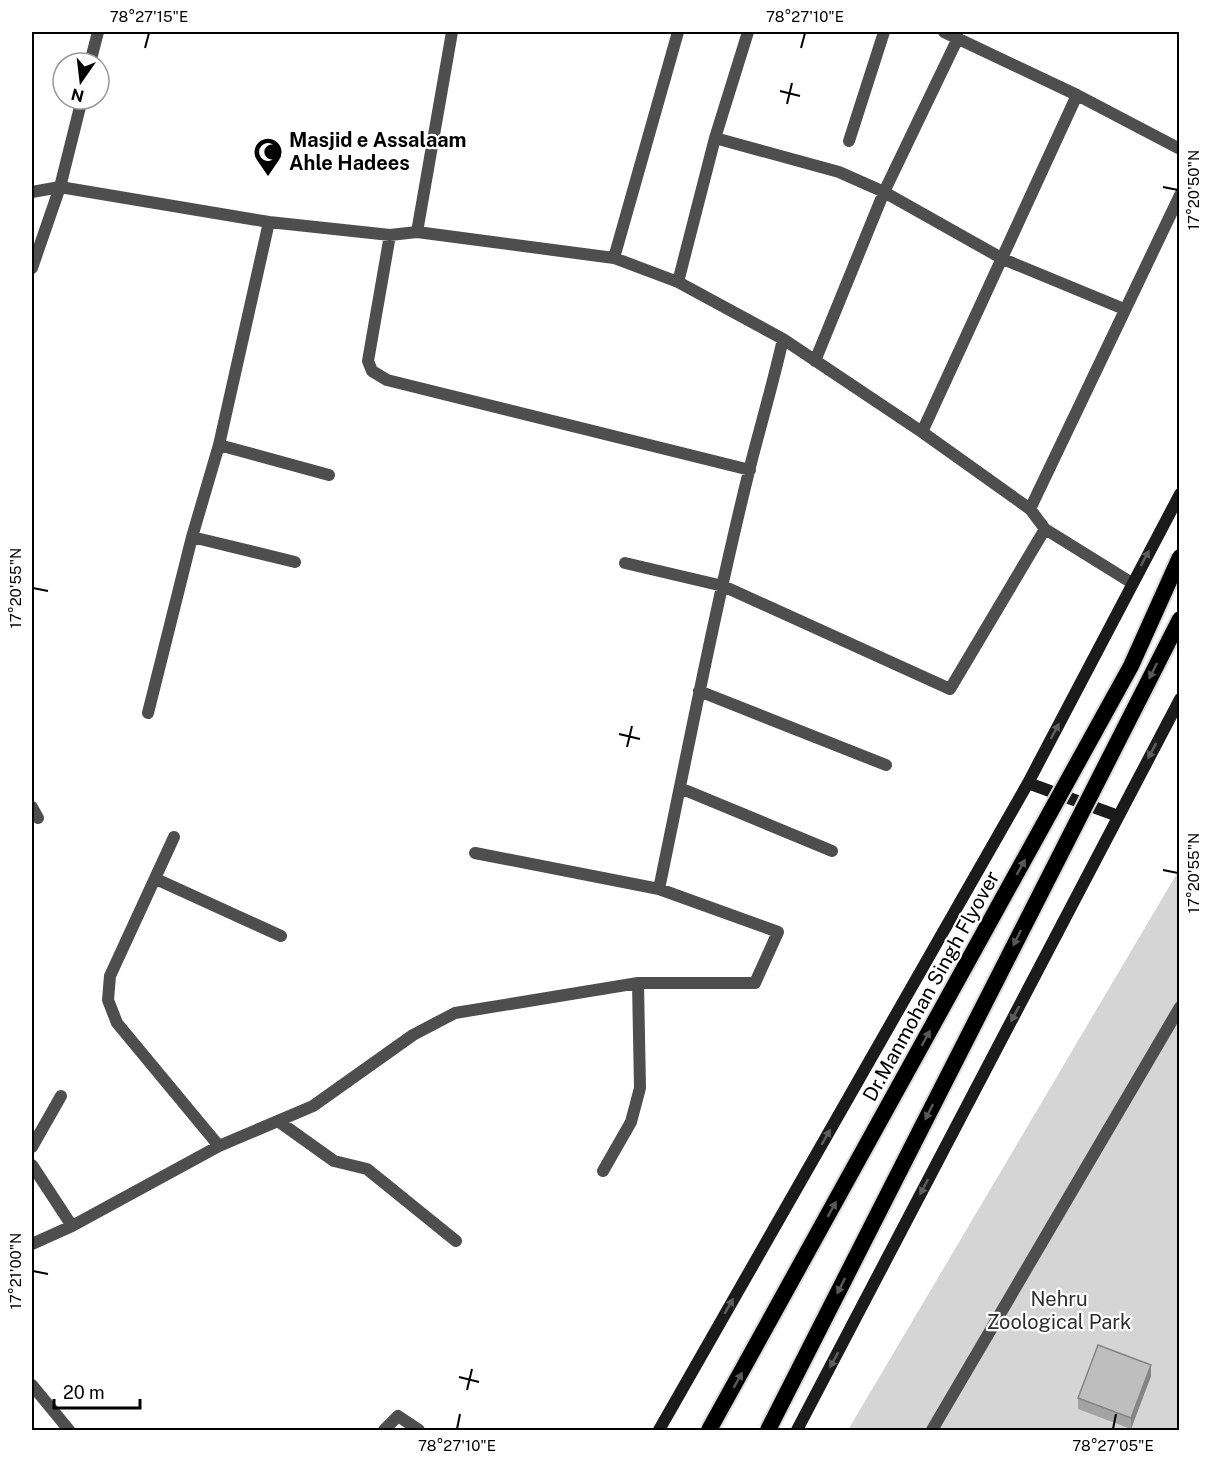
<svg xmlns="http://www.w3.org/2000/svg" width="1211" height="1462" font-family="'Public Sans',sans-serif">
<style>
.green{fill:#d5d5d5}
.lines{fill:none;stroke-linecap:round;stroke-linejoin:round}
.service{stroke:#4e4e4e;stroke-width:12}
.minor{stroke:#4e4e4e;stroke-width:12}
.secondary{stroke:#1b1b1b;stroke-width:12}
.trunk-bridge-casing{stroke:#dbdbdb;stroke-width:20;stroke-linecap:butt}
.trunk-bridge{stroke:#000;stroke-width:16}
.wall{fill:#a3a3a3}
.shaded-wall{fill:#858585}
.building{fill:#bebebe;stroke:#858585;stroke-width:1.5}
.oneway{fill:#5f5f5f}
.oneway2{fill:#595959}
.ticks{fill:none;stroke:#000;stroke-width:2}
.labels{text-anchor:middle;stroke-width:4.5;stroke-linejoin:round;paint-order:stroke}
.poi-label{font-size:20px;font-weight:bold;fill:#000;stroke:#fff;text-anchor:start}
.street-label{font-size:20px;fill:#000;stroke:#fff}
.park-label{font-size:20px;fill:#2c2c2c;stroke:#fff}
.neatline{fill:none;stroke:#000;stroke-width:2}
.ticks-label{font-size:15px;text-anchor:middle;fill:#000}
</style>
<rect width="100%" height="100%" fill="#fff"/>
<path class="green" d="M1179,870V1430H848Z"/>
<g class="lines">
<path class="service" d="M90,63L98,32
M32,268L60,187L82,99
M32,807L38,818
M384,1430L398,1416L419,1430
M932,1430L1180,1007"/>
<path class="minor" d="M944,32L1077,95L1180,149
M715,138L839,172L884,192L1003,259L1124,309
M849,141L884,32
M32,192L60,187L269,222L390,235L417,232L614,258L678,282L783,339L922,432L1030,509L1045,529L1132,583
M417,232L452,32
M390,235L368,361L372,371L387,380L750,470
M614,258L678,32
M678,282L715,138L748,32
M815,361L884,192L958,38
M922,432L1077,95
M219,445L329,475
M1030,509L1180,195
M192,537L295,562
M625,563L723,586L950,689L1045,529
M699,691L886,765
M148,713L192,537L219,445L269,222
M680,788L832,851
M174,837L110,976L108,1000L117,1023L219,1146
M156,879L281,936
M659,889C688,749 715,609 749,471C760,427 773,384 783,339
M278,1121L334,1161L367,1169L456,1241
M32,1147L61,1096
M32,1165L72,1226
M603,1171L631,1122L640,1088L638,983
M32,1244L72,1226L219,1146L313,1106L413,1035L455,1013L638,983H755L778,932L659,889L475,853
M32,1385L69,1430"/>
<path class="secondary" d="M1028,783L1118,816
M659,1430L1028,783L1180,494
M797,1430L1180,699"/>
<g class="trunk-bridge-casing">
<path id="trunk-bridge" d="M709,1430L1131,666L1180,557
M768,1430L1180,619"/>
</g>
<use href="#trunk-bridge" class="trunk-bridge"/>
</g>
<path class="wall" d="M1151,1376L1131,1429L1078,1409V1398Z"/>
<path class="shaded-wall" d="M1151,1365V1376L1131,1429V1418Z"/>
<path class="building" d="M1098,1345L1151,1365L1131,1418L1078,1398Z"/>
<defs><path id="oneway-solid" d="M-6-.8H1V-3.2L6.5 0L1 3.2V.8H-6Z" transform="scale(1.5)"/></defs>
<g class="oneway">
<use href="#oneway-solid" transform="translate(1145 558) rotate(-62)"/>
<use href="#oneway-solid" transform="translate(1055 731) rotate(-62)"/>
<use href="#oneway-solid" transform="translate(1152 751) rotate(118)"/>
<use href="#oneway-solid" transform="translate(1015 1014) rotate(118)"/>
<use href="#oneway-solid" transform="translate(826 1137) rotate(-60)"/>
<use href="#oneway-solid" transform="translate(924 1187) rotate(118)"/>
<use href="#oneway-solid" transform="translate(729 1306) rotate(-60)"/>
<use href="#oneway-solid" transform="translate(834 1360) rotate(118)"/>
</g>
<g class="oneway2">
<use href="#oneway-solid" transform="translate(1153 671) rotate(117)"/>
<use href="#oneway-solid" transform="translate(1021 867) rotate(-61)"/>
<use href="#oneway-solid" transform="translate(1017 938) rotate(117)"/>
<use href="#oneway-solid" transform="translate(926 1038) rotate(-61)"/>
<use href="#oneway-solid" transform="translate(929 1112) rotate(117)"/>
<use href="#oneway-solid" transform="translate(832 1209) rotate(-61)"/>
<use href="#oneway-solid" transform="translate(841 1286) rotate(117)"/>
<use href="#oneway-solid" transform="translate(738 1380) rotate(-61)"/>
</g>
<path class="ticks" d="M145,48L149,33M801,48L805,33M780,91L800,96M787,104L792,83M1163,187L1178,190M33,588L48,591M619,734L640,739M627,747L632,726M1163,870L1178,873M33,1271L48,1274M459,1377L479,1382M467,1390L472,1369M457,1429L460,1414M1113,1429L1116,1414"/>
<defs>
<g id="mosque-pin" transform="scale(1.5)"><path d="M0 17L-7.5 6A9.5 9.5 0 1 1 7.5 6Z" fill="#000" stroke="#fff"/><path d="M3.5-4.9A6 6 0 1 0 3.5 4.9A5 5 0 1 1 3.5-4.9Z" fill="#fff"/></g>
</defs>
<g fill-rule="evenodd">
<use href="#mosque-pin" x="268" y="152"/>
</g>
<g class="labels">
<g class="poi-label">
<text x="289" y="147">Masjid e Assalaam<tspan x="289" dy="23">Ahle Hadees</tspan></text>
</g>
<g class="street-label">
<text transform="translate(931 986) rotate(-61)" y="7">Dr.Manmohan Singh Flyover</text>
</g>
<g class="park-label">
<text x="1059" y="1306">Nehru<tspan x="1059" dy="23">Zoological Park</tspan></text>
</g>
</g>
<rect width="1211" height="1462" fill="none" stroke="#ffffff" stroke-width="66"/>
<g transform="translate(81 81) rotate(194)"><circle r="28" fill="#ffffff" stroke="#999999" stroke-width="1.5"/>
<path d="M0-4.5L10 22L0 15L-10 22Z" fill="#000000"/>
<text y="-9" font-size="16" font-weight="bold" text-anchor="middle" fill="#000000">N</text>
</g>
<path d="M54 1399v9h86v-9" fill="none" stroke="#000000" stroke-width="3"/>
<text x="63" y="1399" font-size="18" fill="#000000" stroke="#ffffff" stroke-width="4.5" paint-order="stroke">20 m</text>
<rect x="33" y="33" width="1145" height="1396" class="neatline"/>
<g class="ticks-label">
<text x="149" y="22">78°27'15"E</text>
<text x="805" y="22">78°27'10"E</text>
<text transform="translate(1194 190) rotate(-90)" y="5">17°20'50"N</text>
<text transform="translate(16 588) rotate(-90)" y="5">17°20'55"N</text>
<text transform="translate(1194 873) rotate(-90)" y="5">17°20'55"N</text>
<text transform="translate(16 1271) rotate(-90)" y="5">17°21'00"N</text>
<text x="457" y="1451">78°27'10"E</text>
<text x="1113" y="1451">78°27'05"E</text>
</g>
</svg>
